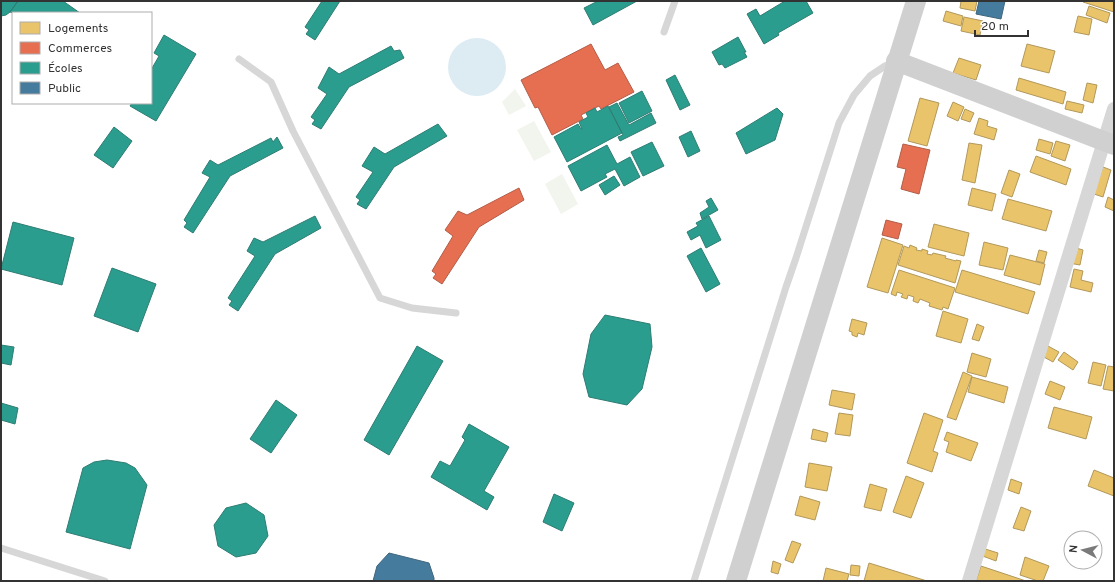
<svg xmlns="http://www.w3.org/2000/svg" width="1115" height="582" font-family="Overpass,sans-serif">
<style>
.green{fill:#f1f5ed}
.water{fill:#ddebf3}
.homes{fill:#e9c46a;stroke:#b2985a}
.shops{fill:#e76f51;stroke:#b15d48}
.schools{fill:#2a9d8f;stroke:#2d7d73}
.public{fill:#457b9d;stroke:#40657d}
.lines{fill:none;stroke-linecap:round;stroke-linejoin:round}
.lane{stroke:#d7d7d7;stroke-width:7}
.street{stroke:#d7d7d7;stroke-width:14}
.secondary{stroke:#d0d0d0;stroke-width:20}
</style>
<rect width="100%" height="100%" fill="#fff"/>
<path class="green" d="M515,89L526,106L509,115L502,102Z
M534,121L551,152L534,161L517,130Z
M562,174L578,204L561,214L545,184Z"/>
<path class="water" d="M448 67a29 29 0 1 1 58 0a29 29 0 1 1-58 0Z"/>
<path class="homes" d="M961,1H977L975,11L960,8Z
M1083,1H1114V12L1083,2Z
M1089,6L1110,13L1107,23L1086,15Z
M946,11L963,16L961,26L943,21Z
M1078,16L1092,19L1089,35L1074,32Z
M964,17L983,21L980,35L961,31Z
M1027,44L1055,51L1049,73L1021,66Z
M959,58L981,65L976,80L953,73Z
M1019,78L1066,92L1063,104L1016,90Z
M1087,83L1097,85L1093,103L1083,100Z
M920,98L939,103L927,146L908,141Z
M1067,101L1084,105L1082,113L1065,109Z
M953,102L964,107L958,121L947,116Z
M965,109L974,113L970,122L961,119Z
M979,118L988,121L987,126L997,129L994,140L974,134Z
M1039,139L1053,143L1050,154L1036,150Z
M1056,141L1070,145L1065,161L1051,156Z
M969,143L982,145L975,183L962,180Z
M1036,156L1071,169L1066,185L1030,172Z
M1103,167L1111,170L1103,197L1094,194Z
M1009,170L1020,174L1012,197L1001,193Z
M972,188L996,194L992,211L968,205Z
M1108,197L1114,200V211L1105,207Z
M1008,199L1052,211L1046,231L1002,219Z
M934,224L969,233L964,256L928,247Z
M882,238L903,245L888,293L867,287Z
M984,242L1008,248L1003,270L979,265Z
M910,245L917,248L916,250L922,251V249L928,251L927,254L932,255L933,253L946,256L945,258L956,261V260L961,261L955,283L898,265L904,246L909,248Z
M1073,247L1083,250L1080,265L1069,263Z
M1039,250L1047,252L1044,263L1036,261Z
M1010,255L1045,264L1040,285L1004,275Z
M1074,269L1083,271L1081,280L1093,283L1091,292L1070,287Z
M899,270L955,288L948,309L943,307L942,310L929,306L930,303L920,299L918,303L913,301L914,297L908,295L907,299L901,297L903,294L897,292L896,296L891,294Z
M962,270L1035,292L1028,314L955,292Z
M943,311L968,319L961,343L936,336Z
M852,319L867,323L864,335L858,333L857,337L852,335V332L849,331Z
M977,324L984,327L979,341L972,339Z
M1048,346L1059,352L1053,362L1042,356Z
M1064,352L1078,362L1073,370L1058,360Z
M972,353L991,359L986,377L967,372Z
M1093,362L1106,365L1101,386L1088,383Z
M1108,366L1114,367V391L1103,389Z
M963,372L972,376L956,420L947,417Z
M972,377L1008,387L1004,403L968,392Z
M1050,381L1065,387L1060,400L1045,394Z
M832,390L855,394L852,410L829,405Z
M1054,407L1092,417L1086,439L1048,428Z
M839,413L853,415L850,436L835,434Z
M924,413L943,420L933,451L938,453L932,472L907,463Z
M813,429L828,433L826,442L811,439Z
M947,432L978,443L971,461L946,452L949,442L944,440Z
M809,463L832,467L827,491L805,487Z
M1094,470L1114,478V496L1088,486Z
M906,476L924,483L911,518L893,512Z
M1011,479L1022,483L1019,494L1008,490Z
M870,484L887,489L881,511L864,507Z
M800,496L820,502L815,520L795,515Z
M1021,507L1031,511L1024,531L1013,528Z
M792,541L801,544L793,563L785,560Z
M982,548L998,553L996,561L980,555Z
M1025,557L1049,566L1043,581H1038L1020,575Z
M773,561L781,564L778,574L771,572Z
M869,563L927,581H864Z
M851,565L860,566L859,576L850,575Z
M981,566L1026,581H976Z
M826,568L849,574L847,581H823Z"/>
<path class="shops" d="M591,44L605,70L618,63L634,92L601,109L599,106L581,115L583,119L552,135L538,107L535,108L521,80Z
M903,144L930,150L919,194L901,189L906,169L897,167Z
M519,188L524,200L479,227L442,284L433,278L436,274L432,271L453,236L445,230L458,211L467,215Z
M886,220L902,224L898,239L882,235Z"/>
<path class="schools" d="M1,1H18L10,12L6,15L1,16Z
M18,1H63L80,13H13L10,12Z
M322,1H340L315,40L306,34L309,30L305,27Z
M598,1H637L593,25L584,8Z
M785,1H806L813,13L778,33L779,35L764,44L747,14L756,9L760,16Z
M164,35L196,54L156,121L130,106L132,103H151V70L159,56L154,53Z
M738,37L746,52H744L747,57L725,68L722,64L719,65L712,52Z
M391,46L394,51L400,50L404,58L349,87L321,129L312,124L315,120L311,117L327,94L318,88L329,67L339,74Z
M675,75L690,105L680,110L666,80Z
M642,91L652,111L629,123L619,103Z
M617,103L629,125L651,113L656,123L620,141L618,137L623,135L609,107Z
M608,106L622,133L567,162L554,137L578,124L581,129H582L579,122L588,117L586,113L595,108L597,112Z
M777,108L783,114L775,140L746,154L736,133Z
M438,124L447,136L394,167L366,209L357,204L360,200L356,197L373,172L362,166L374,147L385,154Z
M114,127L132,141L113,168L94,155Z
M691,131L700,151L688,157L679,137Z
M277,137L283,148L230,176L193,233L184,227L187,223L184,220L210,177L202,173L210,160L218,165L271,138L273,142Z
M652,142L664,166L643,176L631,152Z
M607,145L617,164L630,157L640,177L624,186L615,169L605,174L607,177L581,191L568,166Z
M614,176L620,185L605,195L599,185Z
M711,198L718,210L702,219L700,213L709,207L706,201Z
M315,216L321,228L275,254L238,311L229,305L232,301L228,298L255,256L247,251L254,238L263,242Z
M709,216L721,240L706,248L700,235L691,240L687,232L698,226L696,223Z
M13,222L74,238L62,285L1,269Z
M701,248L720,284L706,292L687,256Z
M112,268L156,284L138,332L94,316Z
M605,315L650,324L652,347L642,389L627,405L589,397L583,374L591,334Z
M1,345L14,347L11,365L1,363Z
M417,346L443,361L389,455L364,440Z
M276,400L297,415L271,453L250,439Z
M1,403L18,408L15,424L1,420Z
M469,424L509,447L484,491L494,497L487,510L431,477L440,461L450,466L465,440L462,437Z
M107,460L126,463L135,468L147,485L130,549L66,532L83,468L94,462Z
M554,494L574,503L562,531L543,522Z
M246,503L264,515L268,536L256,553L236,557L218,546L214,525L226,508Z"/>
<path class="public" d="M979,1H1005L1001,19L976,14Z
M389,553L429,563L434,578V581H373L377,566Z"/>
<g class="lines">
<path class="lane" d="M664,32L675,1
M239,59L271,82L293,131L380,298L412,308L456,313
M1,548L105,581
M694,581L786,287L796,258L839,123L854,95L870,76L885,66L894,62"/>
<path class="street" d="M969,581L1114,109"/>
<path class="secondary" d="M896,61L1114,145
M736,581L916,1"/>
</g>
<rect width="1115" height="582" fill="none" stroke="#333333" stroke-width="4"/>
<rect x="12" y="12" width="140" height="92" fill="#ffffff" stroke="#adadad"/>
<rect x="20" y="22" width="20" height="12" fill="#e9c46a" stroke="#adadad"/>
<text x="48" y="32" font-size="12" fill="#333333">Logements</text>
<rect x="20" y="42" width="20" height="12" fill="#e76f51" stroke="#adadad"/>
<text x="48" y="52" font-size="12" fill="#333333">Commerces</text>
<rect x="20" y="62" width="20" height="12" fill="#2a9d8f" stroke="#adadad"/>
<text x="48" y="72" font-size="12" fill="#333333">Écoles</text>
<rect x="20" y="82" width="20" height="12" fill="#457b9d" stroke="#adadad"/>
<text x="48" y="92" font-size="12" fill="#333333">Public</text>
<g transform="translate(1083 550) rotate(277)"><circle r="19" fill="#ffffff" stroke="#adadad"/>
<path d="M0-3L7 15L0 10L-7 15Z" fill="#7a7a7a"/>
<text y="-6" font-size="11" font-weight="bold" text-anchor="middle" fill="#333333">N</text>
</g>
<path d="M975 30v6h53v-6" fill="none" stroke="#333333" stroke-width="2"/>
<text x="981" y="30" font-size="12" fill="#333333" stroke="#ffffff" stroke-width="3" paint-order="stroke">20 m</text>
</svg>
